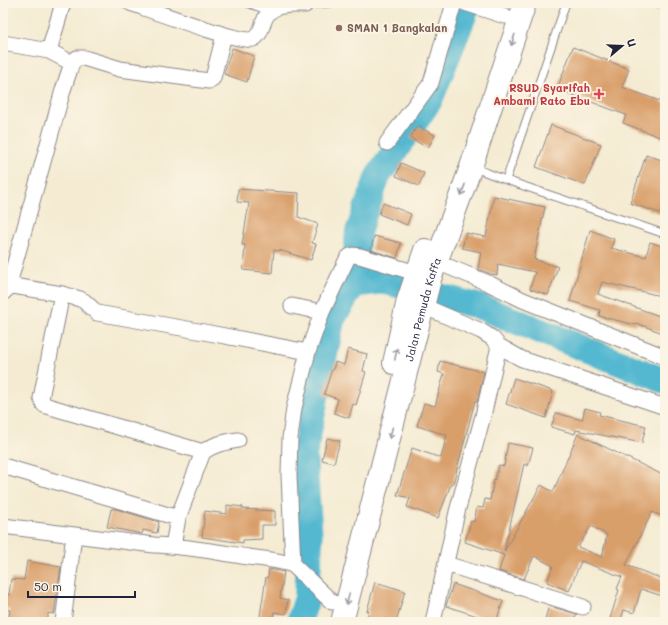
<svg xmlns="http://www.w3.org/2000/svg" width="668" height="625" font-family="Mali,sans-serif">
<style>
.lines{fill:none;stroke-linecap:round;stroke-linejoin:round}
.river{stroke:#52b8d0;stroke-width:26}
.building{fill:#d99f6a;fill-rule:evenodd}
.lane-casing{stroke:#8b8686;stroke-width:9}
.street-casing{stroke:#8b8686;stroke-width:17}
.highway-casing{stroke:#8b8686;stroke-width:24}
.lane{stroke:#fff;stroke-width:7}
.street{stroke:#fff;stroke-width:15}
.highway{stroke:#fff;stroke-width:22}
.oneway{stroke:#9c9ca7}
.education-dot{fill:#8d6e63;stroke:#fcf5e5;stroke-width:1.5}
.health-dot{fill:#e0444e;stroke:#fcf5e5;stroke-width:1.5}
.labels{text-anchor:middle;stroke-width:4;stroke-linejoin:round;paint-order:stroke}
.education-label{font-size:11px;font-weight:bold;fill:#785e54;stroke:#fcf5e5;text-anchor:start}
.health-label{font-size:11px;font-weight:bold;fill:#be3a42;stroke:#fcf5e5;text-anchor:end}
.street-label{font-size:11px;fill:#22223b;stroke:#fcf5e5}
</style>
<rect width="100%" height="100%" fill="#fcf5e5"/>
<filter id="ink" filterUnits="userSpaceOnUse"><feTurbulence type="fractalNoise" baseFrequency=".025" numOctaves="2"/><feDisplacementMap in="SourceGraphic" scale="8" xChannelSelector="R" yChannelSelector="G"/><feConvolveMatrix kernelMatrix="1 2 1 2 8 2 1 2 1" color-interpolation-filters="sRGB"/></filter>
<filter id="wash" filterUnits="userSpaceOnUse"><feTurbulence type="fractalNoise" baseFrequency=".012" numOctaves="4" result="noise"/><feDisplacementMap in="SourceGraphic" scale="16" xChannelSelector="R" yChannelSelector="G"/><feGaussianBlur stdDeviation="0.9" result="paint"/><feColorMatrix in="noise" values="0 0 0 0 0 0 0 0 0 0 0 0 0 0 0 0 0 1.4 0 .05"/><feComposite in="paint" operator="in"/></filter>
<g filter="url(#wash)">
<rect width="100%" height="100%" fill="#f4ebd2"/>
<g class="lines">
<path class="river" d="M353,285L358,232L378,176L430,100L469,3
M299,622L307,598L310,540L304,455L332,320L353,285L382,281L478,306L665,381"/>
</g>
<g id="blocks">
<path class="building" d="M573,47L629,69L622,87L665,103V139L623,123L626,115L557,89Z
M232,48L254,56L247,82L224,74Z
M551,125L601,144L585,185L536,167Z
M417,126L435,135L428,148L410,138Z
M646,155L665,161V215L630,203Z
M401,163L424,173L419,186L396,176Z
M238,189L299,193L298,217L318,224L312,243L316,244L311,260L279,250V251L274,250L272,273L243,270L245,245H242L249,203L237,202Z
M494,196L545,207L534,259L558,267L548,295L530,289L535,272L498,264L497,275L491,274L478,269L481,252L462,248L466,233L486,237Z
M383,203L411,214L407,225L379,214Z
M590,230L614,239L611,248L646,257L650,242L665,247V297L602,282L598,294L665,318V334L636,323V325L599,316L600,310L570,301Z
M374,236L401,243L397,258L371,250Z
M348,349L367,354L363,371L366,372L356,405L353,404L349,418L334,413L338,399L324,394L332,369L333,370L335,362L344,365Z
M440,361L484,372L477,402L475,401L453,484H451L438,518L407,507L410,498L397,495L412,448L441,458L447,435L417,426L424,403L435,406L444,374L438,372Z
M514,378L553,391L546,418L506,404Z
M585,408L600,412L599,415L646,426L642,443L576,430L575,434L551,427L556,413L582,420Z
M578,434L665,476V517L652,512L626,565L665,580V597L641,589L634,613L624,610L620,622H609L619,590L617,589L622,577L581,561L569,591L547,582L553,566L534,556L524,579L499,571L504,555L465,542L471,521L474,522L477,507L483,508L485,499L490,500L494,479L495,480L499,465L504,466L508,443L533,448L528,466L524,464L504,552L541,485L553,492ZM591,526L607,535L602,557L578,547Z
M327,438L340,441L334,463L322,460Z
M227,505L243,507V509L275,511V525H262V539L243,540V543L202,537L205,511L227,514Z
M111,509H116L159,522L157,533L143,530L142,534L107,527Z
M27,561L61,567L54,614L48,613V622H8L10,610L3,609V594L9,595L11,579L24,580Z
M269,569L284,572L280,598L288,600L286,614L274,612L272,622H259L266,577H268Z
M375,582L405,591L396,622H365L369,611H367Z
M453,584L503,601L496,622L446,606Z
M549,606L577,614L573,622H544Z"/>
</g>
</g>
<g filter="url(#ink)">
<use href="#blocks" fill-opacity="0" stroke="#8b8686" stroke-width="1"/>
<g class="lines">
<g class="lane-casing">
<path id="lane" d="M247,3L270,11
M656,3L665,6
M305,5L331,3
M472,167L506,180L665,234
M506,180L566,3"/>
</g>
<g class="street-casing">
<path id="street" d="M130,3C148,9 241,44 253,39C266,33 259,13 278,7C286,4 296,5 305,5L306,3
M465,3L505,16
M3,43L49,51L72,63
M49,51L63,3
M387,143L431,83L454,3
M437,262L488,283L523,300L665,357
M8,288L63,90L72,63L77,58H84L120,69L209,81L213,78L224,35
M3,293L8,288L13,286L62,294L80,299L84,301L97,313L204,332L308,352
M62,294L41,398L44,405L203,452
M292,306L322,312
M423,306L481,331L492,338L499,346L522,359L665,407
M3,466L178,518L173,546
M178,518L203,452C214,444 225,442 238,440
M3,526L154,545C186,546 217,552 248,557C263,559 279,560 293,565
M446,564L583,607
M332,602L293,565L289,475L290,438L294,408L308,352L322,312L347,259C351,254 355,255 360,256L416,273
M63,622L74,535
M433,622L457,512L483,416L499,346"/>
</g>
<g class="highway-casing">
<g id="highway">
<path d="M394,363L408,300L425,250"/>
<path id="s1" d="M342,622L430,279L471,167L525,3"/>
</g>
</g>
<use href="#lane" class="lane"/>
<use href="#street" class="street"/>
<use href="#highway" class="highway"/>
</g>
<defs><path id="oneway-shaft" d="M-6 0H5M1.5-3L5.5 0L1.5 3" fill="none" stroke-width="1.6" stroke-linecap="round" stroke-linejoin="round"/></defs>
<g class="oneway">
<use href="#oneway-shaft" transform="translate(513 40) rotate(108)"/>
<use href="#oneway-shaft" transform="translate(463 190) rotate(110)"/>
<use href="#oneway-shaft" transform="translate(396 354) rotate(-78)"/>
<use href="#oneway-shaft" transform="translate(391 433) rotate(104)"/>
<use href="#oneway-shaft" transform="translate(348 599) rotate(104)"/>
</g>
</g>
<circle class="education-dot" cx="339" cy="28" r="4"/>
<path class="health-dot" d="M597 88h4v4h4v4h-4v4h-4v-4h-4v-4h4z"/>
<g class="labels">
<g class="education-label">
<text x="347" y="32">SMAN 1 Bangkalan</text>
</g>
<g class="health-label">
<text x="590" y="92">RSUD Syarifah<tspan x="590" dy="13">Ambami Rato Ebu</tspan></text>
</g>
<g class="street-label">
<text dy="4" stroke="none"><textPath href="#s1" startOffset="323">Jalan Pemuda Kaffa</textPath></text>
</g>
</g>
<rect width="668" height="625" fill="none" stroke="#fcf5e5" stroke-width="16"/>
<g transform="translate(622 46) rotate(71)" stroke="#fcf5e5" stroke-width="3" paint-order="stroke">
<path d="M0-3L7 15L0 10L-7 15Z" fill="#22223b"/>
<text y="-6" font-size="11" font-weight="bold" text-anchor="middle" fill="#22223b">U</text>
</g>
<path d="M28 591v6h107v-6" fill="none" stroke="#22223b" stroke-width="2"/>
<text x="34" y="591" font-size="12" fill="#22223b" stroke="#fcf5e5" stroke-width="3" paint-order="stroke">50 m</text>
</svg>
